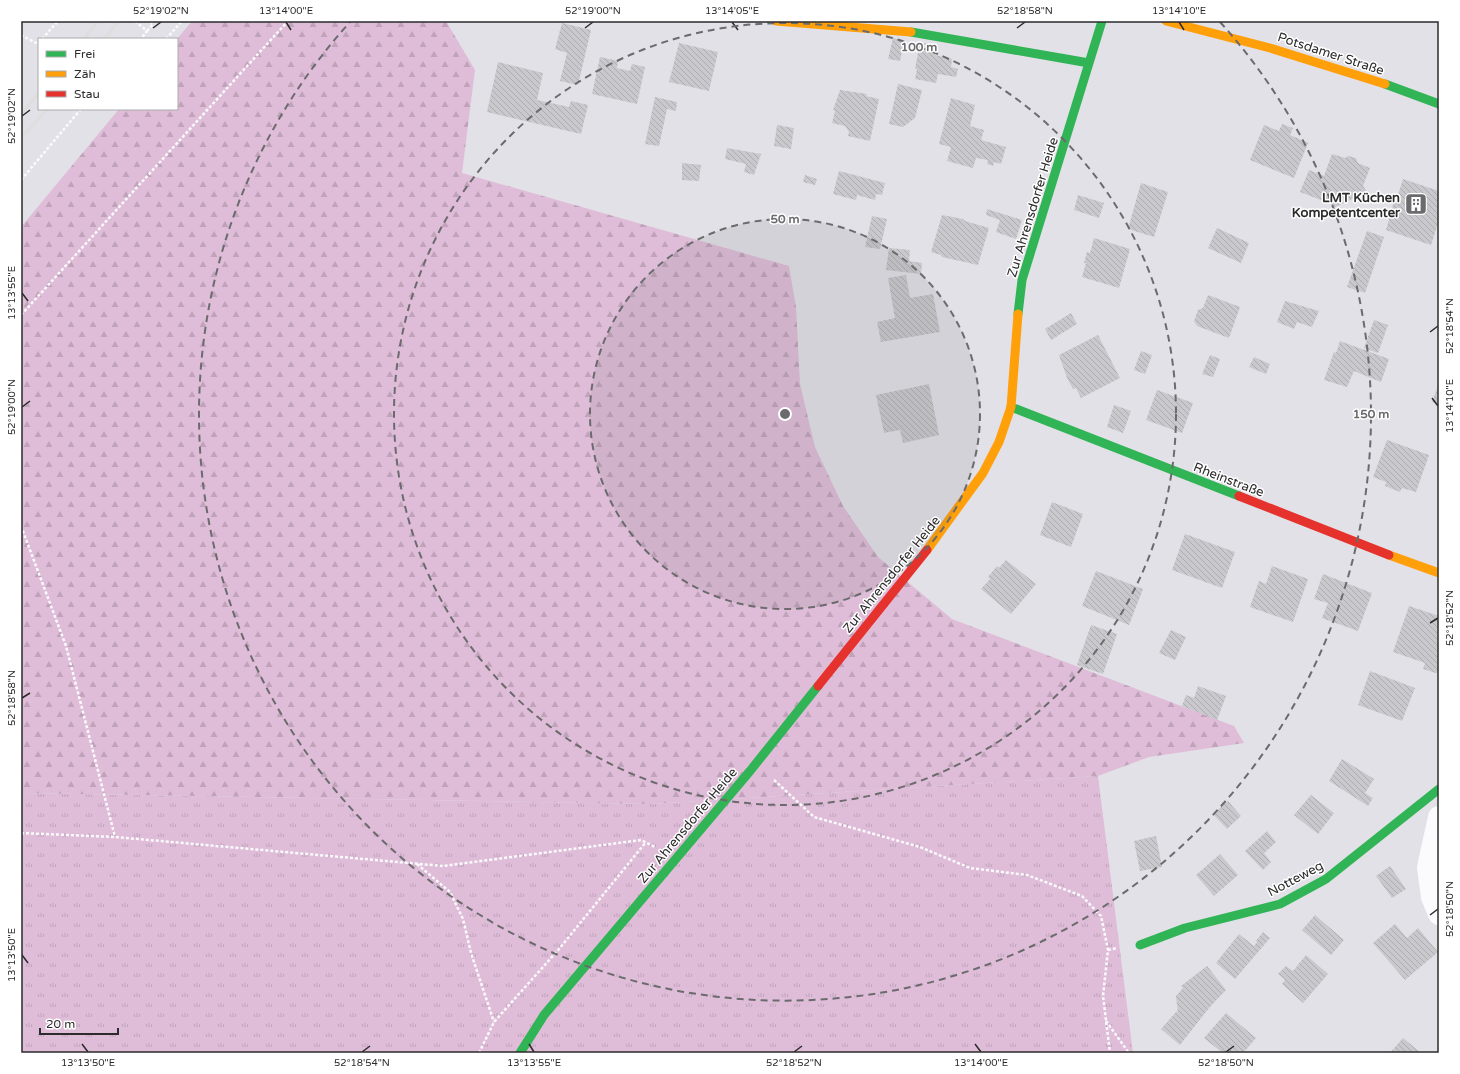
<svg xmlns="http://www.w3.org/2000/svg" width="1460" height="1074" font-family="'Varela Round',sans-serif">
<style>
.grass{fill:url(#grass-tufts)}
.forest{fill:url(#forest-firs)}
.building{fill:url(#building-back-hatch)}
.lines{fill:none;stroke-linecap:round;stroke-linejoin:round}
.path{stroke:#fbfafc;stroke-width:2.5;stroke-dasharray:3 2;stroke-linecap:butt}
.street{stroke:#fbfafc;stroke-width:22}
.fast{stroke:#30b455;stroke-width:9}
.slow{stroke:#ff9f0a;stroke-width:9}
.jam{stroke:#e5322d;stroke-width:9}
.rail{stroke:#dedede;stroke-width:3}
.ticks{fill:none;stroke:#2b2b2b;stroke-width:1.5}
.ring{fill:none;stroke:#6b6b6d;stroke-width:2;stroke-dasharray:7 5}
.labels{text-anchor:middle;stroke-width:3;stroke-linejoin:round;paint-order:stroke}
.street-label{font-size:13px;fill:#2b2b2b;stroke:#fff}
.poi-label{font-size:13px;font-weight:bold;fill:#2b2b2b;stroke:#fff;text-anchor:end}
.centre{fill:#6b6b6d;stroke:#fff;stroke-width:2}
.ring-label{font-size:12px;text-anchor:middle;font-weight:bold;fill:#6b6b6d;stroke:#fff;stroke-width:3;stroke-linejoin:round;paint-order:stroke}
.neatline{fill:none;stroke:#2b2b2b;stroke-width:1.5}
.ticks-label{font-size:10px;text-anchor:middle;fill:#2b2b2b}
</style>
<defs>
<pattern id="grass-tufts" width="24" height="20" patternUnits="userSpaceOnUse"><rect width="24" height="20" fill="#dfbdd8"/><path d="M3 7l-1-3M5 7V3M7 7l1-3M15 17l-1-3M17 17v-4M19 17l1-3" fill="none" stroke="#c0a3ba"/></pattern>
<pattern id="forest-firs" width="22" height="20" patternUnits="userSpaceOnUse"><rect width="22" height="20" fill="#dfbdd8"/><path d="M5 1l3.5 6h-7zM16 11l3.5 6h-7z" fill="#c0a3ba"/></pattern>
<pattern id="building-back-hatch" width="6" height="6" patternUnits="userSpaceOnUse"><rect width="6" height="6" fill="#c9c8cd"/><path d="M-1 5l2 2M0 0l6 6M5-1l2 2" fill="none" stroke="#adacb0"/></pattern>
</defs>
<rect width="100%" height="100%" fill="#e2e1e8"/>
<path class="grass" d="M1098,776L1133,1053H21V793L650,804Z"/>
<path class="forest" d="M192,21H446L475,70L462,173L789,266L796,307L800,384L815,447L843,506L878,557L952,619L1234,726L1244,743L1149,757L1098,776L650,804L21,793V227L119,109H177V39Z"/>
<path class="building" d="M562,23L591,30L578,85L560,81L567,53L555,49Z
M893,38L904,41L900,61L888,59Z
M920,42L937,46L935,55L952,59L951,67L958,69L956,77L938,74L936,83L915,79L917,69H915Z
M679,43L718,52L709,91L669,82Z
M600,57L618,61L617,68L630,71L632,64L645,67L637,104L592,94Z
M498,62L543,73L537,100L569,107L571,101L588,105L581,134L487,112Z
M898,84L922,90L915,118L903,127L889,124Z
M840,90L867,94L866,96L879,99L870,141L848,136L849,132L845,126L832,123L835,111L833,110Z
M655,97L677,102L676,111L667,109L659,146L645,144Z
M951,98L975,105L970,126L984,130L981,140L1006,147L1001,164L994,162L993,166L987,164L988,160L976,158L973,168L947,161L951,147L939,144Z
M1282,124L1293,128L1290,135L1308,143L1294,178L1250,160L1264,125L1279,131Z
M777,125L794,128L791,149L774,146Z
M727,148L761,154L754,175L744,172L746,164L725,159Z
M1332,154L1345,158L1348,156L1356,158L1358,163L1370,168L1363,186L1367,192L1333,208L1330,201L1326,202L1300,192L1309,170L1324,176Z
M682,163L701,165L699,181L682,180Z
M839,171L885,183L882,195L876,194L875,200L857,195L856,200L833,194Z
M805,175L817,179L815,185L803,182Z
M1403,179L1439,191V220L1431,245L1386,230L1396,194L1398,195Z
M1141,183L1168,192L1154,237L1128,229Z
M1078,195L1104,203L1099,218L1074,210Z
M987,209L1022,220L1016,239L996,232L1000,220L986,215Z
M942,215L963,219L965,221L989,228L978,265L942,257L941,255L931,252Z
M872,216L887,219L880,249L865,247Z
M1217,228L1249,243L1241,263L1208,248Z
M1367,231L1384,237L1365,293L1347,287Z
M1094,238L1130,249L1119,288L1082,277L1086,263H1084L1087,252L1090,253Z
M889,248L910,250L909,261L922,263L921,274L886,270Z
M906,275L910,298L933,294L940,332L881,342L877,322L895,318L888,278Z
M1208,295L1240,307L1229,338L1197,326L1194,321L1198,310L1203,308Z
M1285,301L1319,311L1312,327L1297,322L1294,329L1277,322Z
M1071,313L1077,324L1051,340L1045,329Z
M1374,320L1388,325L1378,353L1364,348Z
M1098,335L1120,378L1081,398L1076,388L1073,389L1067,378L1059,355Z
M1340,341L1389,359L1381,382L1354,371L1347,387L1324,380L1334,352L1336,353Z
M1141,351L1152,355L1145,374L1134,370Z
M1210,355L1220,359L1213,377L1202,374Z
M1254,357L1270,364L1266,374L1249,367Z
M1439,383V404L1432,402Z
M929,384L939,435L903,443L900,430L884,433L876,395Z
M1157,390L1193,403L1182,433L1146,420Z
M1114,405L1131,411L1123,433L1107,427Z
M1387,440L1429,455L1416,492L1402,488L1400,492L1385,486L1386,482L1373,477Z
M1052,502L1083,514L1071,547L1040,535Z
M1185,534L1235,552L1222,588L1172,570Z
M1006,560L1036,584L1011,614L981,589L990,579L988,577L997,566L999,568Z
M1272,566L1308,579L1293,622L1250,607L1259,581L1266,584Z
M1096,571L1143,589L1129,625L1082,606Z
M1323,574L1372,593L1358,631L1322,618L1328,603L1314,599Z
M1409,606L1439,616V674L1423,669L1425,663L1393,652Z
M1091,625L1117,634L1103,674L1077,665Z
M1171,630L1186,637L1175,660L1159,653Z
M1370,671L1415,688L1402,721L1358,705Z
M1198,686L1226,696L1217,720L1182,706L1186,695L1194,698Z
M1342,759L1374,779L1365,793L1373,798L1368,806L1329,781Z
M1311,795L1334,813L1318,834L1294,815Z
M1228,801L1241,816L1227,829L1213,814Z
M1267,831L1276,842L1264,853L1271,862L1263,870L1245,851Z
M1156,836L1162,867L1140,871L1134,841Z
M1220,854L1238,875L1214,896L1196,875Z
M1390,866L1406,889L1392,898L1376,876Z
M1315,915L1344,940L1331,955L1302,930Z
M1395,924L1407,938L1418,928L1438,952L1405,980L1373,943Z
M1263,932L1270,938L1235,979L1216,963L1239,934L1254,946L1257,942L1256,941Z
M1306,955L1328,974L1303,1003L1282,984L1285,980L1278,974L1286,966L1293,971Z
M1207,966L1226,990L1209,1008L1180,1045L1161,1029L1177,1011L1178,1013L1176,996L1183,988L1181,986Z
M1226,1013L1256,1038L1243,1053H1223L1204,1038Z
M1403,1038L1421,1053H1390Z"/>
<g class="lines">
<path class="path" d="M135,21L147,31L141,39
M1008,22V21
M147,31L153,24L150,21
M21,35L38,44L39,43
M42,39L58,21
M166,39L182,21
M104,109H105
M21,180L81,109
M21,315L288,21
M21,526L66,646L115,837
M774,780L814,817L920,847L970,868L1027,875L1082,896L1101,916L1108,950L1103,996L1110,1053
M21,833L115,837L443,866L641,840L655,847
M417,864L450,892L463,919L471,953L494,1022
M1108,950L1117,948
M1106,1021L1129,1053
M479,1053L494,1022L559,949L646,842"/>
<path class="street" d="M1439,817L1428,867L1432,897L1439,914"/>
<path class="fast" d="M911,32L1089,63
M1385,84L1439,104
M1018,314L1022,280L1102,21
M1011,407L1239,496
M1140,945L1185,928L1280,904L1326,879L1439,789
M520,1053L544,1015L750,771L818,686"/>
<path class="slow" d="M776,21L911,32
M1166,21L1270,48L1385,84
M927,550L983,473L999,442L1011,407L1018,314
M1389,555L1439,573"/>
<path class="jam" d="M1239,496L1389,555
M818,686L927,550"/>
<path class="rail" d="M84,39L98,21
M104,39L119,21
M21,114L39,93
M21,138L47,109"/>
</g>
<path class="ticks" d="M286,22L291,30M732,22L738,30M1179,22L1184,30M153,28L161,22M585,28L593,22M1017,28L1025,22M22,116L30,110M22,293L28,301M1430,332L1438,326M1432,398L1438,406M22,407L30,401M1430,623L1438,618M22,698L30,693M1430,915L1438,909M22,955L28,963M82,1044L88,1052M529,1044L534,1052M975,1044L981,1052M362,1052L370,1046M794,1052L802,1046M1226,1052L1234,1046"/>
<circle cx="785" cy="414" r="195" fill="#6b6b6d" fill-opacity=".12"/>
<g class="ring">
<circle cx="785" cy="414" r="195"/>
<circle cx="785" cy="414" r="391"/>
<path d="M1220 22A586 586 0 1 1 350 22"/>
</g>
<defs>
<g id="building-square" transform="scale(1.15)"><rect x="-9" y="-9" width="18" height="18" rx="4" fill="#6b6b6d" stroke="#fff"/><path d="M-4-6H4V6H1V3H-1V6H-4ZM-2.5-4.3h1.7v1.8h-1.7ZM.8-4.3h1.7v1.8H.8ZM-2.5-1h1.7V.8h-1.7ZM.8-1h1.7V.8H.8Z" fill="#fff"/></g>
</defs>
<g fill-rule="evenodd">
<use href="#building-square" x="1416" y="204"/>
</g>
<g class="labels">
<g class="street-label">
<text transform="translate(1331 53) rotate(18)" y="5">Potsdamer Straße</text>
<text transform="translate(1032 207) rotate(-73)" y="5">Zur Ahrensdorfer Heide</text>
<text transform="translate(1229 479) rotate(21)" y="5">Rheinstraße</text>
<text transform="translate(891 574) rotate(-51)" y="5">Zur Ahrensdorfer Heide</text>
<text transform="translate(687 825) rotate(-50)" y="5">Zur Ahrensdorfer Heide</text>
<text transform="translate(1295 878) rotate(-28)" y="5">Notteweg</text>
</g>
<g class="poi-label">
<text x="1400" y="202">LMT Küchen<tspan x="1400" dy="15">Kompetentcenter</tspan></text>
</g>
</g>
<circle cx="785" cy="414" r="6" class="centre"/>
<g class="ring-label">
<text x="919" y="51">100 m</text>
<text x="785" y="223">50 m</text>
<text x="1371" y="418">150 m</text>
</g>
<rect width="1460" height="1074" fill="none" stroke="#ffffff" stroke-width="44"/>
<rect x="38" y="38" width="140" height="72" fill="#ffffff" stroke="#aaaaaa"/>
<rect x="46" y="51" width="20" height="6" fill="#30b455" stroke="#aaaaaa"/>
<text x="74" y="58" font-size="12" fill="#2b2b2b">Frei</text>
<rect x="46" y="71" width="20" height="6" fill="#ff9f0a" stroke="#aaaaaa"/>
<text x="74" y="78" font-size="12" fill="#2b2b2b">Zäh</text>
<rect x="46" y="91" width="20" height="6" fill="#e5322d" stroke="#aaaaaa"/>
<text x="74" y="98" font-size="12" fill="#2b2b2b">Stau</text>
<path d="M40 1028v6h78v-6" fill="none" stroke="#2b2b2b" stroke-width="2"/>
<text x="46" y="1028" font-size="12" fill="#2b2b2b" stroke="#ffffff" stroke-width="3" paint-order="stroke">20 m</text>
<rect x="22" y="22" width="1416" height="1030" class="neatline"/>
<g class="ticks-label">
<text x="161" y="14">52°19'02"N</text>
<text x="286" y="14">13°14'00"E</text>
<text x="593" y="14">52°19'00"N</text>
<text x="732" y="14">13°14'05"E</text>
<text x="1025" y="14">52°18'58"N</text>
<text x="1179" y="14">13°14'10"E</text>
<text transform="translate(11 116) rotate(-90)" y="4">52°19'02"N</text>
<text transform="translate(11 293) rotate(-90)" y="4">13°13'55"E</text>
<text transform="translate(1449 326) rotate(-90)" y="4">52°18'54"N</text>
<text transform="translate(1449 406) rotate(-90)" y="4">13°14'10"E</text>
<text transform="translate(11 407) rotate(-90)" y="4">52°19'00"N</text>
<text transform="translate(1449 618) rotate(-90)" y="4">52°18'52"N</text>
<text transform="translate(11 698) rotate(-90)" y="4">52°18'58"N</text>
<text transform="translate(1449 909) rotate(-90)" y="4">52°18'50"N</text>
<text transform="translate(11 955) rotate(-90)" y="4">13°13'50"E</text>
<text x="88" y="1066">13°13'50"E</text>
<text x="362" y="1066">52°18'54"N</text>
<text x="534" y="1066">13°13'55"E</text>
<text x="794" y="1066">52°18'52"N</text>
<text x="981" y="1066">13°14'00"E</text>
<text x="1226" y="1066">52°18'50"N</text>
</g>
</svg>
